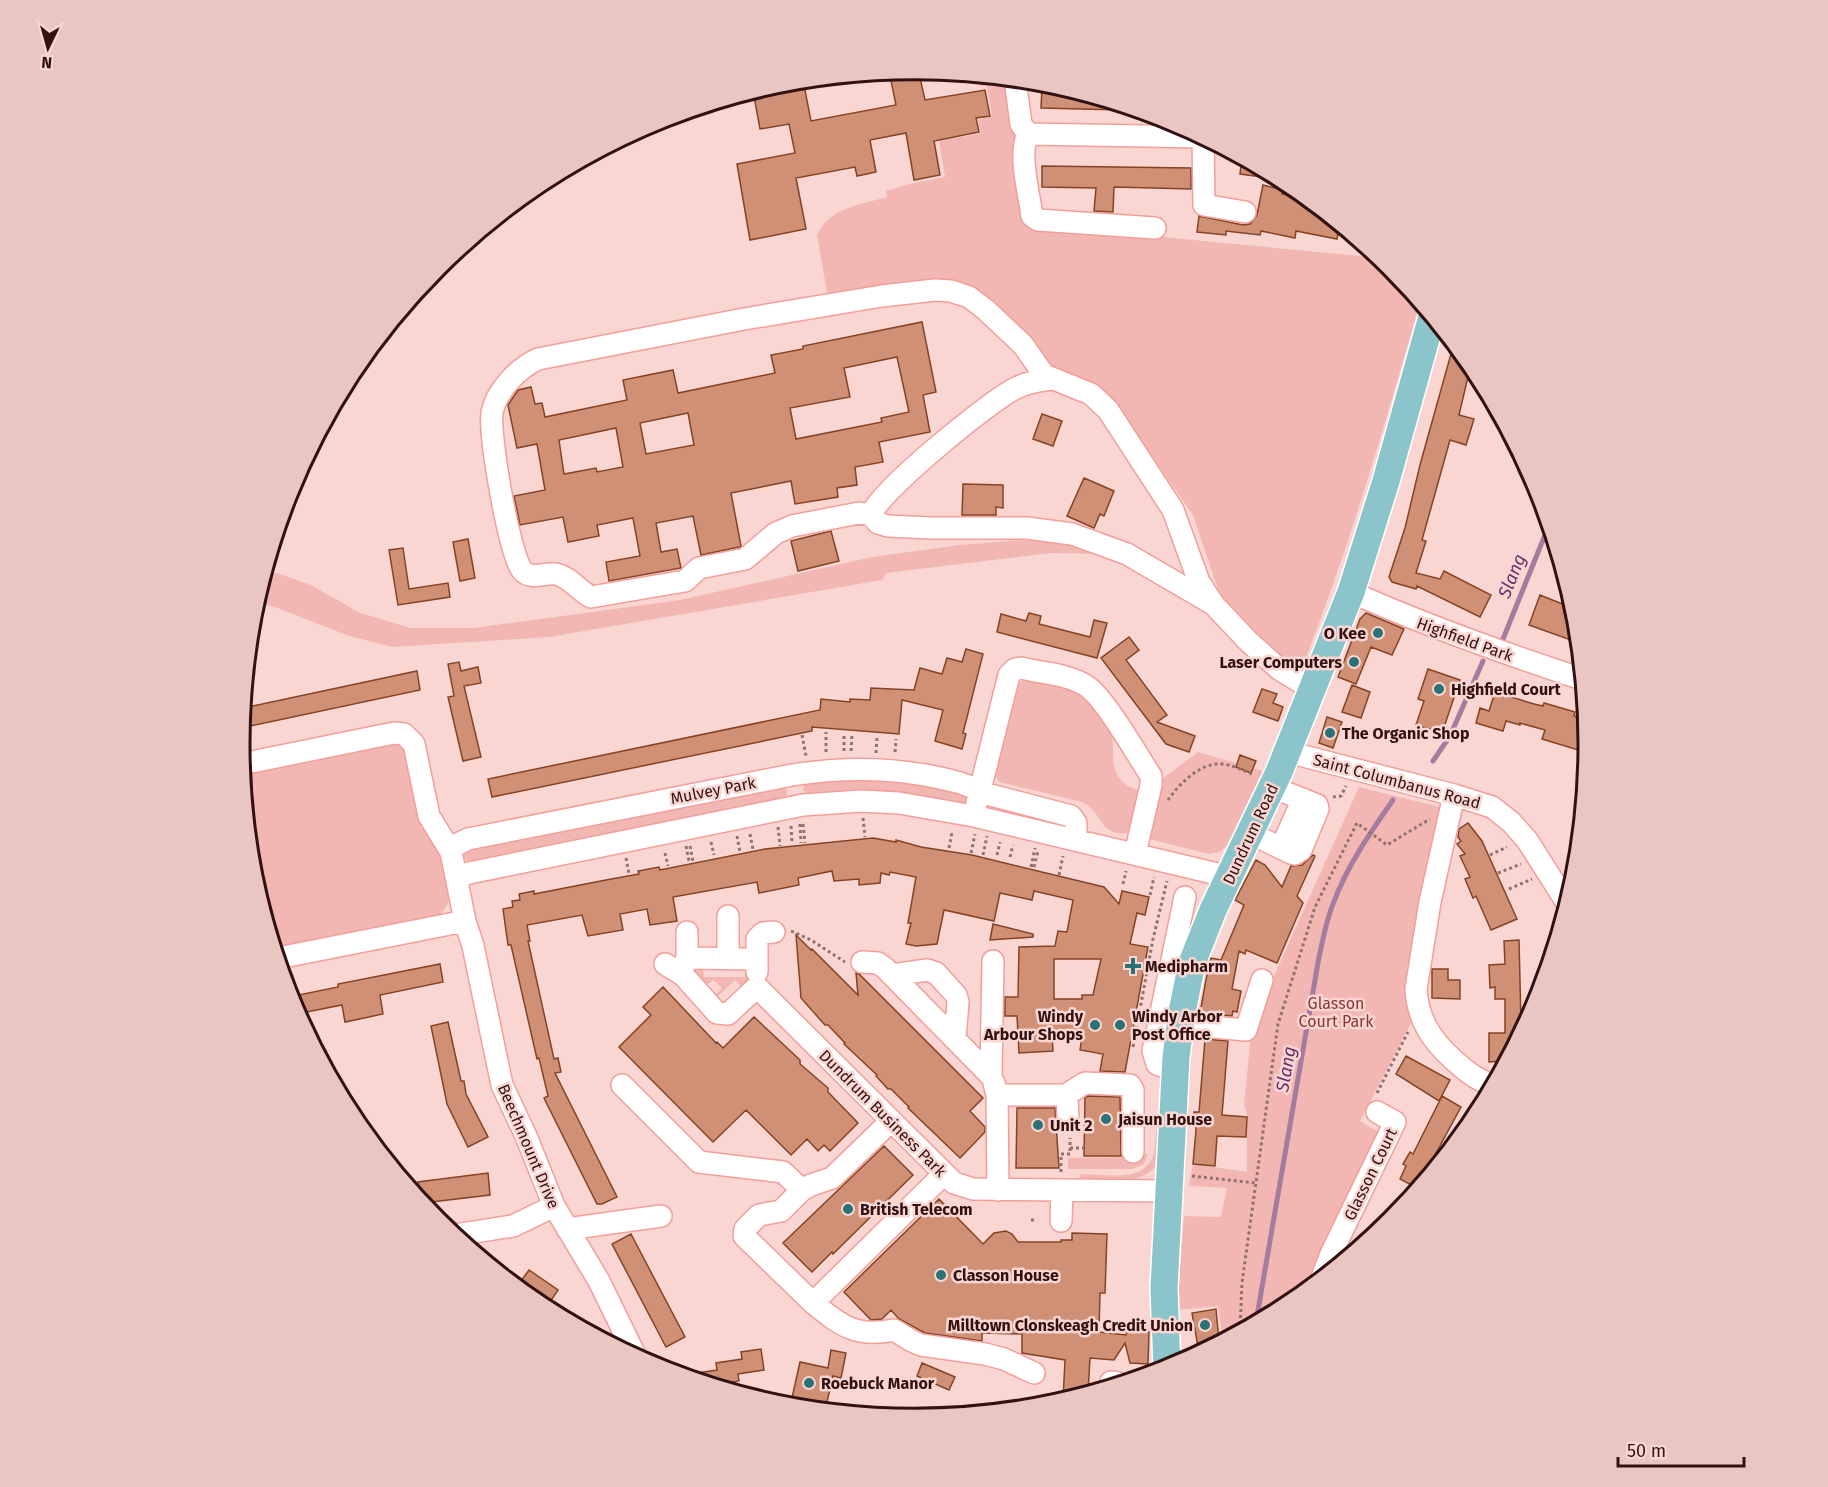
<svg xmlns="http://www.w3.org/2000/svg" width="1828" height="1487" font-family="'Fira Sans',sans-serif">
<style>
.green{fill:#f2b7b3}
.lines{fill:none;stroke-linecap:round;stroke-linejoin:round}
.stream{stroke:#a57c9e;stroke-width:5}
.building{fill:#cf9076;stroke:#864324;stroke-width:1.5;fill-rule:evenodd}
.minor-casing{stroke:#f39e99;stroke-width:24}
.major-casing{stroke:#fff;stroke-width:30}
.path{stroke:#92716f;stroke-width:3;stroke-dasharray:3 3;stroke-linecap:butt}
.minor{stroke:#fff;stroke-width:21}
.major{stroke:#8bc4ca;stroke-width:27}
.poi-dot{fill:#287278;stroke:#fad6d3;stroke-width:2}
.labels{text-anchor:middle;stroke-width:5;stroke-linejoin:round;paint-order:stroke}
.poi-label{font-size:16px;font-weight:bold;fill:#311211;stroke:#fad6d3;text-anchor:start}
.street-label{font-size:16px;fill:#311211;stroke:#fad6d3}
.park-label{font-size:16px;fill:#8a3635;stroke:#fad6d3}
.water-label{font-size:18px;font-style:italic;fill:#662f6c;stroke:#fad6d3}
.rim{fill:none;stroke:#311211;stroke-width:3}
</style>
<rect width="100%" height="100%" fill="#fad6d3"/>
<path class="green" d="M979,75L1005,78L1028,224L1380,258L1391,267L1420,302C1385,424 1350,545 1304,663L1285,666L1221,598L1193,515L1118,409L1039,358L984,298H828L817,235C830,207 860,205 887,197L886,191L914,183L945,177L937,128L951,125L955,138L981,133L978,120L992,116L987,86H981Z
M1022,540L1066,544L1103,554L1051,553L886,573L882,580L549,637L393,647L349,636L275,607L255,602L265,572L277,573L311,585L360,613L411,628H474L680,600L872,557L960,545Z
M1025,678C1058,678 1098,700 1111,732C1113,738 1113,744 1113,750C1113,774 1118,784 1141,791L1129,833C1098,837 1104,812 1082,802L999,782L996,777V767L1017,686Z
M391,744L403,747L409,752C417,778 454,882 448,903C445,911 440,915 432,919L275,951L252,875L243,774Z
M1198,752L1263,771L1227,845L1220,852L1209,854L1149,839L1158,786L1162,779Z
M841,779C886,778 925,786 969,795L968,806L893,793L863,790L808,794L803,790L804,784Z
M782,786L787,789V795L784,799L472,863L465,859L463,853L468,848Z
M1359,787L1444,808L1409,1006L1412,1021L1360,1121L1380,1133L1315,1283L1288,1305L1223,1340L1218,1306L1177,1310L1184,1216L1221,1217L1227,1188L1189,1186L1193,1164L1247,1172V1114L1244,1105L1251,1035L1274,976Z
M703,966L704,977H745V966L749,968V982L743,989L735,980L718,996L726,1006L713,998L722,988L713,980L704,988L693,973L695,969Z
M1161,1082L1163,1088L1160,1160C1146,1188 1107,1179 1080,1178L1081,1174C1106,1174 1144,1184 1154,1154Z
M1128,1154H1148L1144,1164L1133,1169H1068V1158L1128,1157Z"/>
<g class="lines">
<path class="stream" d="M1503,639L1549,525
M1433,761L1450,736L1483,661
M1256,1322L1319,957C1323,939 1326,921 1333,904C1347,866 1370,833 1393,800"/>
</g>
<path class="building" d="M918,69L925,100L985,90L990,116L976,118L979,132L934,141L940,175L914,180L906,133L870,140L876,172L857,176L855,167L796,178L806,229L750,240L737,164L795,153L789,124L760,129L753,91L783,82L803,80L811,121L896,105L889,71Z
M1042,87L1065,88L1123,105L1122,110L1041,108Z
M1242,158L1279,177L1278,179L1240,174Z
M1042,166L1191,168V189L1114,187L1113,212L1094,211L1096,188L1042,187Z
M1263,185L1283,190L1282,194L1309,199L1340,224L1337,239L1296,231L1295,238L1261,231L1260,235L1226,231V235L1197,232L1199,216L1243,225L1250,224L1257,215Z
M922,322L936,392L923,395L930,432L879,442L883,462L855,467L857,485L837,488L838,497L795,504L791,481L731,493L741,546L739,547L701,555L693,516L656,523L661,552L677,549L681,568L609,581L606,562L640,556L633,518L597,525L599,536L568,542L563,517L520,525L514,496L545,490L537,444L517,448L508,405L518,390L531,387L535,404L542,403L545,417L627,400L623,380L673,370L678,393L775,373L771,355L803,349V346ZM897,357L909,412L881,418L882,422L796,439L790,408L850,397L844,368ZM688,413L694,445L646,454L640,423ZM616,428L623,467L597,472L596,468L564,474L559,440Z
M1454,343L1471,364L1459,415L1474,419L1466,445L1450,440L1422,540L1426,541L1416,573L1440,579L1444,571L1491,595L1480,617L1417,586L1416,589L1392,582L1389,577L1405,528L1420,465Z
M1042,414L1062,421L1053,446L1033,439Z
M1084,478L1114,491L1104,516L1100,514L1094,528L1067,516Z
M963,484L1003,485V508L996,507V515H962Z
M831,531L839,561L798,571L791,541Z
M468,539L475,578L460,581L453,542Z
M403,548L409,589L448,583L450,597L398,605L389,550Z
M1570,592L1576,612L1579,643L1529,625L1540,595L1565,605Z
M1029,613L1041,616L1039,624L1090,637L1094,620L1107,623L1097,658L997,632L1001,614L1026,621Z
M1366,613L1404,629L1392,655L1371,647L1356,684L1338,677L1360,619Z
M1129,637L1139,650L1126,660L1167,715L1157,722L1195,736L1189,752L1166,744L1101,658Z
M966,649L983,654L963,733L966,734L962,749L935,741L943,710L902,700L899,734L812,727V731L492,797L488,779L820,710L821,699L850,702V699L870,700L871,688L914,690L920,668L942,674L947,658L962,662Z
M459,662L461,671L478,667L481,683L464,686L481,757L463,761L448,697L454,696L448,664Z
M1428,669L1460,680L1442,733L1416,725L1424,701L1418,699Z
M417,671L420,690L241,728L243,708Z
M1352,685L1370,692L1361,718L1342,712Z
M1262,689L1277,694L1273,703L1283,707L1278,721L1253,712Z
M1495,692L1534,704L1543,706L1544,703L1575,712L1574,716L1586,720L1588,753L1542,739L1545,730L1520,723V725L1506,721L1503,731L1476,723L1480,708L1489,711Z
M1327,717L1342,722L1333,748L1319,743Z
M1240,755L1256,761L1251,773L1236,767Z
M1468,823L1482,841L1517,919L1491,930L1476,896L1473,898L1465,879L1470,877L1460,856L1465,854L1457,844L1461,841L1458,837L1459,829Z
M873,838L896,842V840L921,847L972,855L1104,887L1119,904L1122,891L1149,897L1145,915L1137,913L1130,944L1148,947L1125,1072L1100,1071L1103,1054L1080,1050L1083,1031L1052,1033L1053,1051L1019,1053L1017,1016H1005V997H1018L1019,947L1055,946L1058,931L1067,932L1073,900L1034,891L1032,900L1000,893L994,921L944,910L937,944L916,946L906,944L911,923H908L916,877L890,872L889,875L881,873L880,883L859,885V879L834,881L832,871L798,878L799,885L759,893L757,882L673,897L677,921L650,925L647,909L620,914L623,930L588,936L582,915L527,925L530,941H528L554,1059L558,1058L561,1072L555,1073L617,1197L602,1204H597L544,1098L548,1096L539,1058L537,1059L511,945H508L503,909L513,907L512,901L520,900L519,894L534,891V894L606,880L639,874L638,871L659,867L660,870L765,849ZM1054,959H1101L1093,995H1082V999H1054Z
M1313,855L1315,856L1297,896L1303,903L1277,963L1246,950L1245,954L1239,951L1232,989L1241,991L1237,1012L1233,1011L1232,1016L1200,1013L1209,963L1211,958L1221,960L1244,905L1235,900L1256,860L1265,865L1282,887L1291,866L1302,865Z
M993,924L1033,934V937L990,940Z
M796,935L811,950L812,949L858,995L856,973L859,974L983,1098L970,1111L985,1127V1132L960,1158L908,1108L909,1107L891,1089H888L876,1076L877,1075L844,1044L845,1043L828,1025H825L801,998Z
M1519,940L1521,1022H1526L1505,1061L1489,1062V1033H1505V999H1495V987L1490,988L1489,965L1505,964L1504,941Z
M440,964L443,982L380,995L383,1014L345,1022L342,1005L297,1014L289,997L338,987V984Z
M1432,969H1448V980H1460V999L1432,998Z
M663,987L716,1043L717,1042L723,1048L754,1017L800,1060V1064L828,1088V1092L858,1123L830,1151L824,1145L818,1151L807,1139L791,1155L746,1110L713,1142L619,1047L651,1015L643,1007Z
M448,1022L461,1081H464L466,1094L488,1137L468,1147L447,1104L431,1026Z
M1205,1039L1228,1041L1222,1115L1247,1117L1246,1137L1217,1136L1215,1166L1193,1164L1196,1130L1194,1112H1199Z
M1406,1056L1450,1080L1439,1101L1396,1074Z
M1088,1096L1120,1097L1121,1156H1084L1085,1098Z
M1442,1096L1461,1107L1417,1188L1400,1179L1406,1166L1403,1164L1410,1152L1413,1154Z
M1017,1108H1055L1059,1168H1016Z
M884,1146L913,1175L833,1254L832,1252L812,1272L783,1243Z
M488,1173L490,1195L423,1203L420,1199L418,1182Z
M939,1199L983,1244L994,1233L1006,1231L1012,1234L1018,1242H1061V1240H1072V1233L1107,1234L1105,1293H1100L1099,1332L1126,1335L1127,1331L1149,1332L1148,1364L1130,1363L1125,1343L1114,1360L1090,1358L1088,1392L1063,1400L1065,1360L1022,1353V1334L982,1333V1341L925,1333L899,1319L891,1310L882,1319L871,1320L844,1292Z
M631,1234L685,1337L666,1347L612,1244Z
M529,1270L558,1290L546,1308L517,1286Z
M1216,1309L1219,1341L1199,1352L1192,1313Z
M761,1349L764,1370L738,1374L739,1381L715,1385L683,1375L717,1370L716,1363L742,1359L741,1352Z
M831,1350L846,1353L841,1378L833,1376L826,1406L792,1398L800,1362L828,1368Z
M922,1363L955,1377L949,1390L917,1376Z"/>
<g class="lines">
<g class="minor-casing">
<path id="minor" d="M1015,79L1021,124L1028,134L1203,137L1204,205L1245,212
M1028,134C1018,154 1029,193 1032,216L1038,220L1155,228
M1052,379C1039,381 1028,382 1016,388C990,401 879,491 871,515L878,523L888,526L931,528H1027L1072,534L1127,554L1211,603
M871,515L859,513L792,526L776,533L745,559L699,568L685,581L591,597C579,591 570,577 556,574C545,572 530,581 522,570C509,553 489,436 492,413C496,391 518,368 538,359L744,319L882,296L935,290L951,291L969,297L986,310L1023,345L1044,375L1091,394L1108,410L1173,510L1199,582L1214,605L1248,641L1279,669L1313,690
M1351,592C1427,626 1503,653 1582,679
M1288,752L1454,795L1492,807L1511,822L1527,840L1567,903
M242,764L394,733L404,734L414,744L429,816L451,852L465,921L473,946L502,1085L526,1136L554,1206L599,1281L635,1355
M1454,795L1430,902L1416,989C1418,1025 1437,1047 1464,1069C1472,1075 1482,1083 1493,1084
M977,802L1009,675L1015,669L1021,668C1041,673 1067,674 1085,685C1104,696 1137,755 1151,776V785L1135,854
M1250,833L1291,853L1295,854L1301,850L1318,809L1317,805L1272,787
M1281,848L1303,799
M451,852L454,846L468,839L792,775C842,767 891,767 940,778C954,781 968,784 979,792L1071,816L1076,823V839
M457,878L469,873L803,805L861,801L899,803L974,816L1230,877
M728,916V959
M687,932V958
M278,958L465,921
M862,962L878,963L885,968L991,1076L993,961
M665,964L683,975V967L687,958L757,959
M757,972V939L763,933L774,932
M683,975L717,1013L728,1014L757,987
M892,975L927,970L936,973L956,995L958,1002L955,1038
M757,987L954,1183L973,1189L1169,1191
M1180,1024L1246,1030L1262,980
M1175,1071L1157,1064L1153,1051L1185,897
M994,1083L997,1095L998,1190
M622,1085L699,1162L783,1172L802,1190L811,1185L832,1178L891,1121
M1067,1094L1068,1120
M997,1095H1066L1085,1083L1130,1085L1133,1090V1152
M802,1190L781,1211L759,1215L745,1229L744,1236L813,1303L944,1174
M1061,1221L1062,1190
M567,1229L661,1216
M455,1235L513,1226L554,1206
M1322,1277L1331,1254L1395,1122L1377,1112
M813,1303C841,1326 857,1338 894,1330L912,1341L921,1345L985,1354L1004,1359L1034,1373
M1111,1382L1118,1383"/>
</g>
<g class="major-casing">
<path id="major" d="M1167,1368L1164,1288L1176,1057L1182,1012L1192,963L1213,910L1279,772L1351,592L1386,481L1432,317"/>
</g>
<path class="path" d="M802,735L806,756
M844,751V735
M851,751L852,735
M826,752V732
M895,752L896,739
M876,753L877,737
M1333,797L1341,796L1346,786
M1168,800C1179,784 1201,762 1222,764C1233,765 1244,771 1254,775
M863,818L865,837
M800,824L801,843
M803,824L805,843
M791,826L792,842
M778,827L780,846
M750,834L753,850
M737,836L740,852
M711,842L714,855
M686,846L689,861
M690,846L693,861
M949,848L952,832
M665,853L668,866
M971,853L975,834
M983,855L987,836
M997,855L1000,842
M1490,855L1507,847
M1010,857L1013,845
M626,858L629,874
M1031,867L1035,848
M1034,867L1038,851
M1498,873L1521,864
M1059,875L1063,856
M1123,884L1126,871
M1509,889L1532,879
M1150,895L1154,877
M791,931L811,940L845,962
M1133,1047L1153,939L1167,881
M1377,1093L1408,1032
M1070,1148H1084
M1061,1172V1154H1070V1138
M1192,1176L1256,1183
M1031,1220H1036
M1240,1330L1242,1283L1278,1024L1315,907L1357,823L1387,845L1430,819"/>
<use href="#minor" class="minor"/>
<use href="#major" class="major"/>
</g>
<g class="poi-dot">
<circle cx="1378" cy="633" r="6"/>
<circle cx="1354" cy="662" r="6"/>
<circle cx="1439" cy="689" r="6"/>
<circle cx="1330" cy="733" r="6"/>
<path d="M1130 957h6v6h6v6h-6v6h-6v-6h-6v-6h6z"/>
<circle cx="1095" cy="1025" r="6"/>
<circle cx="1120" cy="1025" r="6"/>
<circle cx="1106" cy="1119" r="6"/>
<circle cx="1038" cy="1125" r="6"/>
<circle cx="848" cy="1209" r="6"/>
<circle cx="941" cy="1275" r="6"/>
<circle cx="1205" cy="1325" r="6"/>
<circle cx="809" cy="1383" r="6"/>
</g>
<g class="labels">
<g class="poi-label">
<text x="1366" y="639" text-anchor="end">O Kee</text>
<text x="1342" y="668" text-anchor="end">Laser Computers</text>
<text x="1451" y="695">Highfield Court</text>
<text x="1342" y="739">The Organic Shop</text>
<text x="1145" y="972">Medipharm</text>
<text x="1083" y="1022" text-anchor="end">Windy<tspan x="1083" dy="18">Arbour Shops</tspan></text>
<text x="1132" y="1022">Windy Arbor<tspan x="1132" dy="18">Post Office</tspan></text>
<text x="1118" y="1125">Jaisun House</text>
<text x="1050" y="1131">Unit 2</text>
<text x="860" y="1215">British Telecom</text>
<text x="953" y="1281">Classon House</text>
<text x="1193" y="1331" text-anchor="end">Milltown Clonskeagh Credit Union</text>
<text x="821" y="1389">Roebuck Manor</text>
</g>
<g class="street-label">
<text transform="translate(1465 639) rotate(20)" y="6">Highfield Park</text>
<text transform="translate(1397 781) rotate(15)" y="6">Saint Columbanus Road</text>
<text transform="translate(713 790) rotate(-11)" y="6">Mulvey Park</text>
<text transform="translate(1250 834) rotate(-65)" y="6">Dundrum Road</text>
<text transform="translate(883 1113) rotate(45)" y="6">Dundrum Business Park</text>
<text transform="translate(529 1146) rotate(67)" y="6">Beechmount Drive</text>
<text transform="translate(1370 1174) rotate(-64)" y="6">Glasson Court</text>
</g>
<g class="park-label">
<text x="1336" y="1009">Glasson<tspan x="1336" dy="18">Court Park</tspan></text>
</g>
<g class="water-label">
<text transform="translate(1512 576) rotate(-68)" y="6">Slang</text>
<text transform="translate(1286 1069) rotate(-80)" y="6">Slang</text>
</g>
</g>
<path d="M0 0H1828V1487H0ZM250 744a664 664 0 1 1 1328 0a664 664 0 1 1-1328 0Z" fill="#eac6c3" fill-rule="evenodd"/>
<path class="rim" d="M250 744a664 664 0 1 1 1328 0a664 664 0 1 1-1328 0Z"/>
<g transform="translate(48 48) rotate(185)" stroke="#fad6d3" stroke-width="4.5" paint-order="stroke">
<path d="M0-4.5L10 22L0 15L-10 22Z" fill="#311211"/>
<text y="-9" font-size="16" font-weight="bold" text-anchor="middle" fill="#311211">N</text>
</g>
<path d="M1618 1457v9h126v-9" fill="none" stroke="#311211" stroke-width="3"/>
<text x="1627" y="1457" font-size="18" fill="#311211" stroke="#fad6d3" stroke-width="4.5" paint-order="stroke">50 m</text>
</svg>
